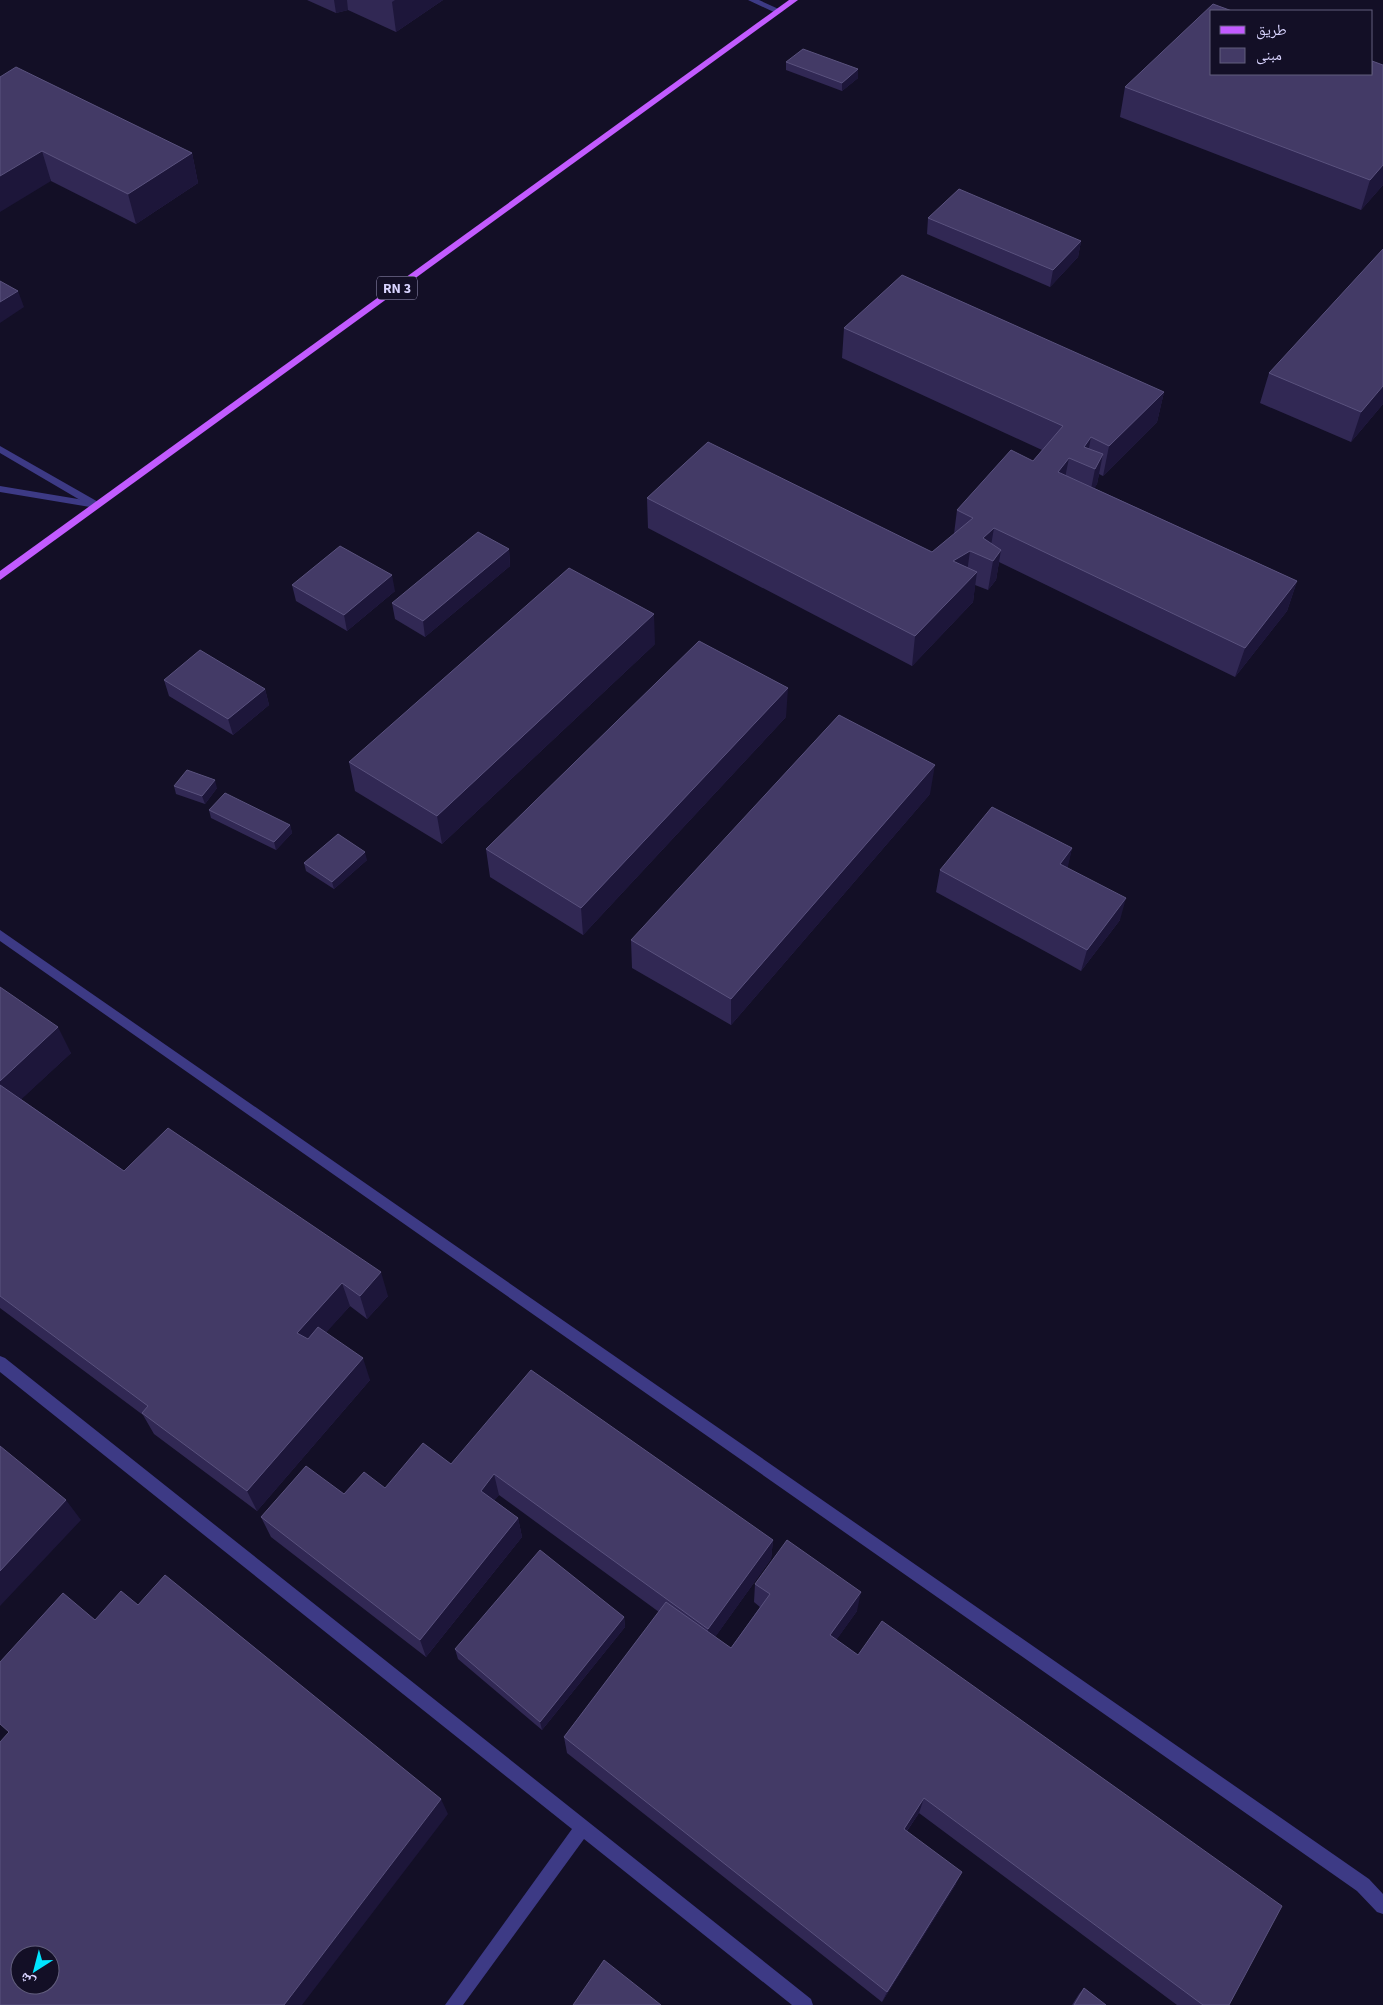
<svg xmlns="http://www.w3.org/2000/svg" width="1383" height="2005" font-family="'Source Sans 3','Noto Naskh Arabic',sans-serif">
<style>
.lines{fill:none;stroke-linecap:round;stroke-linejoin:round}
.lane{fill:#3d3a85;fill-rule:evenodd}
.street{fill:#3d3a85;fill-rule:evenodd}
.primary{fill:#c25bff;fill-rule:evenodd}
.wall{fill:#312854}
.shaded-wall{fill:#1d163a}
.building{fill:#433a66;stroke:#5a527e;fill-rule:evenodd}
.labels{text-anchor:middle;stroke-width:4.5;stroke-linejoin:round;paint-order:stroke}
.shield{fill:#130f26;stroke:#9e99be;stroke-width:1}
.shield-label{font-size:14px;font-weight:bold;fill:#d9d4ff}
</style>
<rect width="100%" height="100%" fill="#130f26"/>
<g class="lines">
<path class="lane" d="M748,0H759L783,11L776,13Z
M0,486L96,502L101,505L96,508L0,492Z"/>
<path class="street" d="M0,446L100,503L101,505L100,507H92L0,453Z
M0,930L1369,1879L1383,1894V1914L1377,1912L1357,1891L0,941Z
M0,1356L5,1358L811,1999L813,2005H792L584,1839L463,2005H445L572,1829L0,1372Z"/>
<path class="primary" d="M789,0H798L0,580V571Z"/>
</g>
<path class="wall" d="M307,0H443L396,32L348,10L336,13Z
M786,62L858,69V78L842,91L786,70Z
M1383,65V185L1361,210L1120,117L1125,87Z
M0,77L192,153L198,183L136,224L51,181Z
M928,218L1081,241L1078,257L1050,287L927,234Z
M844,328L1164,392L1157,422L1103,476L1099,474L1097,484L1094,488L1297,581L1287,611L1235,677L999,562L996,580L988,590L975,585L973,602L912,666L648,528L647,498L932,552L954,534L957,510L1033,461L1042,450L842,358Z
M1269,373L1383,404L1351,442L1260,403Z
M509,549L510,566L425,637L395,619L392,603Z
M292,585L395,591L347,631L296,601Z
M655,644L442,844L355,791L349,762Z
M164,680L265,689L269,705L233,735L169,696Z
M786,717L583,935L490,877L486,849Z
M174,786L217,788L205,804L176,794Z
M930,794L731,1025L632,968L631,940Z
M209,810L290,825L292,833L276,850L211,818Z
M1072,848L1067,868L1120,920L1081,971L936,892L940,870Z
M367,860L334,889L306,871L304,863Z
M0,987L71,1053L21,1099L124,1171L388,1296L367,1319L350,1306L326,1332L370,1380L257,1511L154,1434L143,1415L0,1308Z
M451,1464L773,1540L771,1559L715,1637L731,1648L760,1607L754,1602L755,1584L857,1611L836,1640L1229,2005H1177L919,1813L907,1831L956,1884L882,2002L567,1753L564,1737L659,1612L499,1495L494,1500L518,1518L522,1537L426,1657L271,1537L261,1517L344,1494L385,1488Z
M624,1617L625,1627L542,1730L458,1659L455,1649Z
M1084,1988L1106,2005H1072L1079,1994Z"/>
<path class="shaded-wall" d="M334,0H347L348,10L336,13Z
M395,0H443L396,32L392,2Z
M858,69V78L842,91V83Z
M42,151L51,181L0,212V176Z
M192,153L198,183L136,224L128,194Z
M1383,165V185L1361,210L1370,180Z
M1081,241L1078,257L1050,287L1053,270Z
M18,291L24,307L0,323V302Z
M1383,386V404L1351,442L1361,412Z
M1164,392L1157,422L1103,476L1109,446Z
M1091,437L1086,465L1084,447Z
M1103,454L1097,484L1089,499L1095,469Z
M1069,458L1063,488L1058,472Z
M994,528L989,557L983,538Z
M509,549L510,566L425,637L423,621Z
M1001,550L996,580L988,590L993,561Z
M970,551L966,580L953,561Z
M977,572L973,602L912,666L915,636Z
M392,575L395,591L347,631L344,615Z
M1297,581L1287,611L1235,677L1245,648Z
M654,614L655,644L442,844L437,816Z
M788,688L786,717L583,935L581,908Z
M265,689L269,705L233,735L228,719Z
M935,765L930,794L731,1025V999Z
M215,780L217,788L205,804L202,796Z
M290,825L292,833L276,850L274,842Z
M1072,848L1067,871L1060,864Z
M365,852L367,860L334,889L332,882Z
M1126,898L1120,920L1081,971L1087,950Z
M58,1027L71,1053L11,1109L0,1087V1081Z
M381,1272L388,1296L367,1319L360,1296Z
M342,1283L350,1306L306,1355L297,1333Z
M363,1358L370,1380L257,1511L247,1491Z
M494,1474L499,1495L486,1511L481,1491Z
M66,1500L81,1520L0,1606V1571Z
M518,1518L522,1537L426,1657L420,1640Z
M773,1540L771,1559L708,1647V1629Z
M861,1592L857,1611L827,1653L830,1635Z
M624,1617L625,1627L542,1730L540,1722Z
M924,1798L919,1813L899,1842L904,1829Z
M441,1799L448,1814L302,2005H284Z
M962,1872L956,1884L882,2002L887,1992Z"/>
<path class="building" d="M1213,4L1232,11H1212V74H1372V61L1383,65V165L1370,180L1125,87Z
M803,49L858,69L842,83L786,62Z
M16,67L192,153L128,194L42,151L0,176V77Z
M959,189L1081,241L1053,270L928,218Z
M1383,249V386L1361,412L1269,373Z
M902,275L1164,392L1109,446L1091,437L1084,447L1103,454L1095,469L1069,458L1058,472L1297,581L1245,648L994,528L983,538L1001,550L993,561L970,551L953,561L977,572L915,636L647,498L708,442L932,552L973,518L957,510L1011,450L1033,461L1063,426L844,328Z
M0,281L18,291L0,302Z
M478,532L509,549L423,621L392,603Z
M340,546L392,575L344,615L292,585Z
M569,568L654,614L437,816L349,762Z
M699,641L788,688L581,908L486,849Z
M200,650L265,689L228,719L164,680Z
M839,715L935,765L731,999L631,940Z
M187,770L215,780L202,796L174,786Z
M225,793L290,825L274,842L209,810Z
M992,807L1072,848L1060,864L1126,898L1087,950L940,870Z
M338,834L365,852L332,882L304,863Z
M0,987L58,1027L0,1081Z
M0,1085L124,1171L168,1128L381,1272L360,1296L342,1283L297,1333L308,1339L318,1327L363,1358L247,1491L142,1413L148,1406L0,1296Z
M531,1370L773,1540L708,1629L494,1474L481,1491L518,1518L420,1640L261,1517L306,1466L344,1494L364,1472L385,1488L423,1443L451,1464Z
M0,1446L66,1500L0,1571Z
M787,1540L861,1592L830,1635L858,1655L882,1621L1282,1906L1229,2005H1203L924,1798L904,1829L962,1872L887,1992L564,1737L666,1602L731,1648L770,1594L755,1584Z
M540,1550L624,1617L540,1722L455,1649Z
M165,1575L441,1799L284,2005H0V1742L9,1732L0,1724V1662L63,1593L95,1620L121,1591L138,1605ZM20,1955H50V1985H20Z
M604,1960L661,2005H573Z
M1084,1988L1106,2005H1074Z"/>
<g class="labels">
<rect class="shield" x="377" y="276.5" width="40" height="23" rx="4"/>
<g class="shield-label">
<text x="397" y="293">RN 3</text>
</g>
</g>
<rect x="1210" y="10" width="162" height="65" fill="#130f26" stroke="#625e7d"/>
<rect x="1220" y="26" width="25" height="8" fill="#c25bff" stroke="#625e7d"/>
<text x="1256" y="35" font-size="15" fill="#d9d4ff">طريق</text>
<rect x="1220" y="48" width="25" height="15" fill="#433a66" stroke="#625e7d"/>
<text x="1256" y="60" font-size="15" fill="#d9d4ff">مبنى</text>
<g transform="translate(35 1970) rotate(216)"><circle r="24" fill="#130f26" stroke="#625e7d"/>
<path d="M0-4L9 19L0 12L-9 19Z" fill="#00e5ff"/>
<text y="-8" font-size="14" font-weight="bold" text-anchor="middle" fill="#d9d4ff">ش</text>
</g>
</svg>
